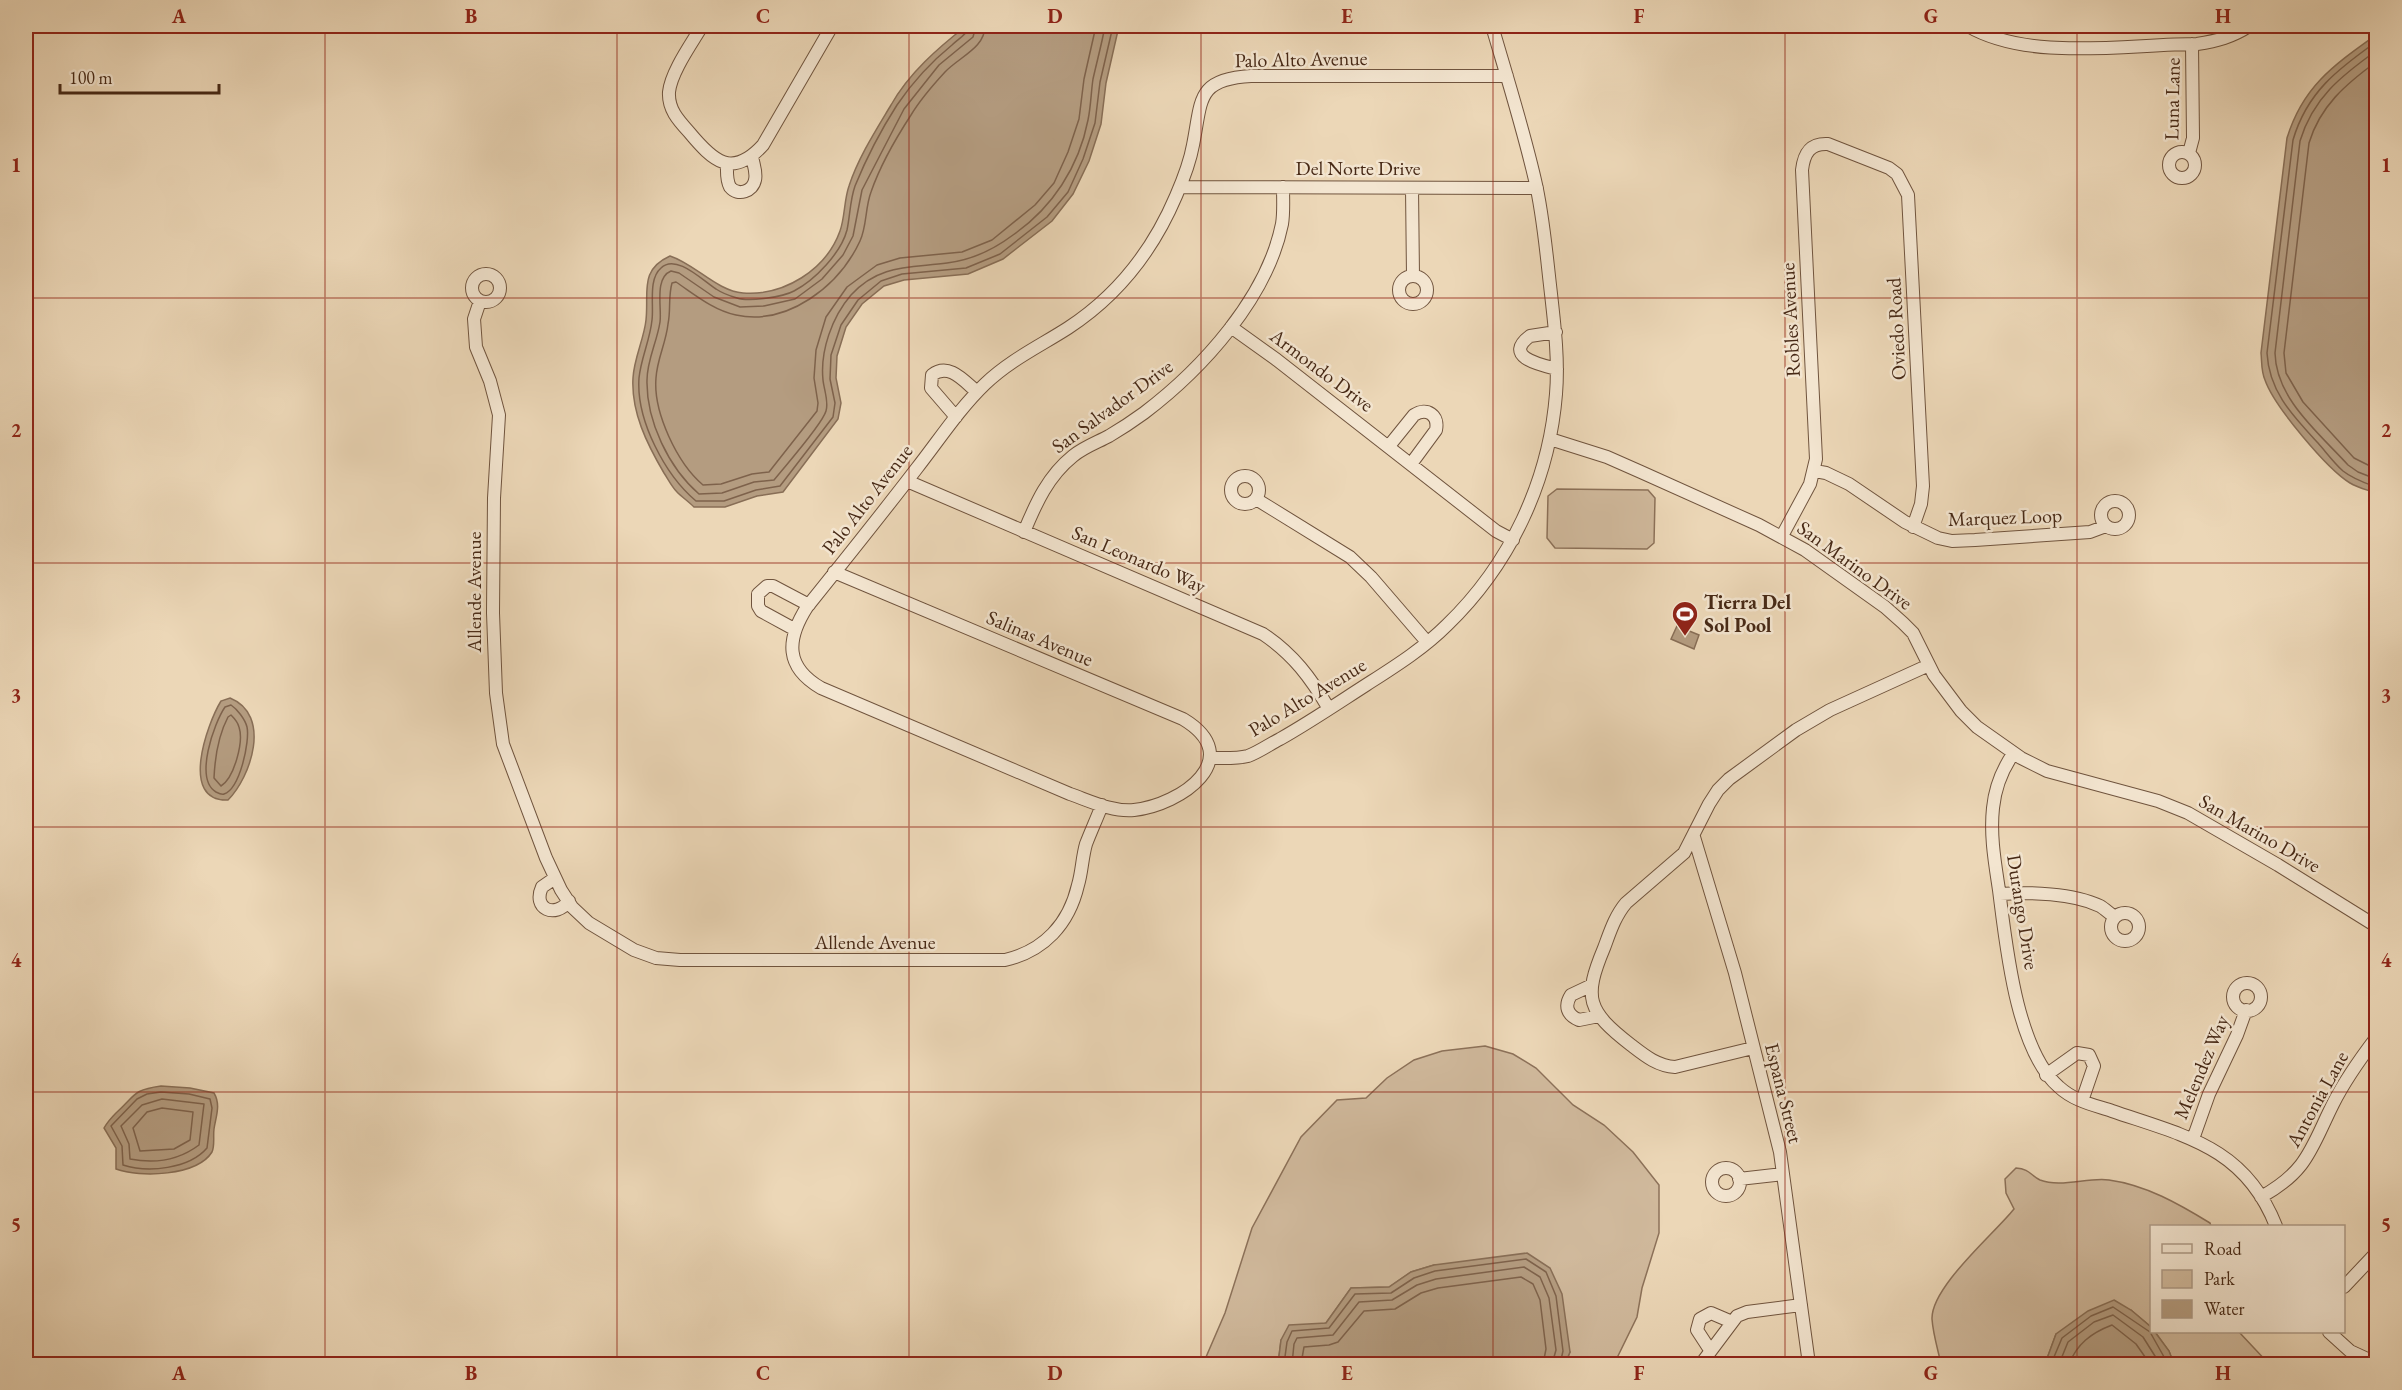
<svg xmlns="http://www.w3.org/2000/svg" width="2402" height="1390" font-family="'EB Garamond',serif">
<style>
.green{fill:#d0b99c;stroke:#8c7159;stroke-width:1.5}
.water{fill:#b49c80;stroke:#886e56;stroke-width:1.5}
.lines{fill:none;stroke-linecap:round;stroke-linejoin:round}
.shore{stroke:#7e624b;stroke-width:1.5}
.minor-casing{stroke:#70543e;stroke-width:14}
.minor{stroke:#f3e5d0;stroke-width:12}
.grid{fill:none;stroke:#8f2418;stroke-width:1.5;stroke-opacity:0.55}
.labels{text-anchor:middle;stroke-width:5;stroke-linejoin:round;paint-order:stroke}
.street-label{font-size:20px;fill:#472916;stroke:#f3e5d0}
.poi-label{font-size:20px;font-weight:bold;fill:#472916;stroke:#f3e5d0;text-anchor:start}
.neatline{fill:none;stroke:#8f2418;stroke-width:2}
.grid-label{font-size:20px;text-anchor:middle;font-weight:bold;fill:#8f2418}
</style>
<rect width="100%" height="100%" fill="#ecd7b7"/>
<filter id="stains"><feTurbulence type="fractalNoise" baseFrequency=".00333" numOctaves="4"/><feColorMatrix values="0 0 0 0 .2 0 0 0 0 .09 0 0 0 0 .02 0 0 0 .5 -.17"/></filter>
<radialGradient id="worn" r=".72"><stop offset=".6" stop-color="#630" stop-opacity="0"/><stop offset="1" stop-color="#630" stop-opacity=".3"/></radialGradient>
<path class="green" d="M1557,489L1648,490L1655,498L1654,543L1647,549L1555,548L1547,538L1548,496Z
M1485,1046L1513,1054L1536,1068L1573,1105L1604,1125L1633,1152L1659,1185V1233L1642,1288L1637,1317L1614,1364H1565L1570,1352L1449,1265H1434L1411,1272L1389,1287L1351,1288L1326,1323L1281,1340L1278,1364H1203L1225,1313L1252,1228L1301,1137L1337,1100L1366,1098L1387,1078L1414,1060L1442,1051Z
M2016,1168C2030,1169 2030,1175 2040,1180C2061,1188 2088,1177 2109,1180C2146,1185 2179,1204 2210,1223L2211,1226H2152L2151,1327L2131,1310L2056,1334L2045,1364H1941C1938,1350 1933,1334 1932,1319C1931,1287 1994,1234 2014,1209L2006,1193L2005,1179Z
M2155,1332H2239L2269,1364H2174L2169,1351Z"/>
<path class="water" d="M966,26H1119L1106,83L1101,124L1089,161L1073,194L1052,221L1003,259L968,274L904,280L884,286L862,304L846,327L837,356L836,378L841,403L838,419L783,492L757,496L725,507H694C689,502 682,497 677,492C672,487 668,479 664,473C647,444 631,412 633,378C634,358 644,339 646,320C649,292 639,270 670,256C695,264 717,291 743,293C784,296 826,270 840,231C845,217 844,200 849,186C858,158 876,130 891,105C909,73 938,48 966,26Z
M2376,35V493C2368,490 2358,488 2350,483C2327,469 2274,406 2265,380C2261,371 2262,362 2261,353L2287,138C2303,86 2334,65 2376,35Z
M1677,626L1699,635L1694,649L1671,639Z
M230,698C272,715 251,777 228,800C179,802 207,724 221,701Z
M161,1086L190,1088L214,1093C221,1105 216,1116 214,1129C213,1136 215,1146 212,1152C197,1176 140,1178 116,1169V1148L104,1128C108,1121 111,1118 116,1113C136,1095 132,1090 161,1086Z
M1527,1253L1550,1268L1562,1294L1570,1352L1565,1364H1278L1281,1340L1289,1325L1326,1323L1351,1288L1389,1287L1411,1272L1434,1265Z
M2114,1300L2131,1310L2151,1327L2152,1332H2155L2169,1351L2174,1364H2045L2056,1334L2088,1311Z"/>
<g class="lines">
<path class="shore" d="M969,26C968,34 958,39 952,45C931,62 912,83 897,105C881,130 866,159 855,186C850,200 850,216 847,230C841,253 815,280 794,291C783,297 749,302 737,298C730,296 722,293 716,289C703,281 676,253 661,268C648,279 654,305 652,320C650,340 641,358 639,378C636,420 665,475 696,501H724L756,490L780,486L833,417L835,403L830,379L831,355L841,325L858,300L881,281L902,274L966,268L1000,254L1047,217L1068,192L1083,159L1095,123L1100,82L1113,26
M976,26L973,37L939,65L904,109L862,190L853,236L843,255L822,279L795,299L764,306L740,307L714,297L679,273L671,271C654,278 662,308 660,322C657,342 647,360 647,380C646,421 669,468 699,494L722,493L754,482L774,480C785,466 822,425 826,411C829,401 824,390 823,380C820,351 832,317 851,295C879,264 910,268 947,263C972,260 993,250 1013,235C1052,208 1079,167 1088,120C1091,106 1091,92 1093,79C1097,61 1102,43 1105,26
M985,26C985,48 959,57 945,72C933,85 920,100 911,115C896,138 880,166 871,192C865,208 867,226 860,241C839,286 788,326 736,315C713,310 694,294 676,282L672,283C668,297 671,310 668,324C666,343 657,359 656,378C653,412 677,463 703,485L721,484L752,474L769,472L817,411L818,403L814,378L816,350L826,317L847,287L877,265L900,258L962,252L992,240L1035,205L1054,183L1068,152L1079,119L1084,79L1096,26
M2376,42C2338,69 2307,92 2293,140L2267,353C2269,392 2293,416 2318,443C2326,452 2334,463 2343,471C2353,479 2365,483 2376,487
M2376,51C2341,76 2313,98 2300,141L2275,353C2276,399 2319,433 2348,465L2358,472L2376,479
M2376,62C2346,84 2320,106 2309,143L2284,353L2286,373L2303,402L2354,458L2376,469
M231,705C237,709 245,719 247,727C250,741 240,789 224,794C222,795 218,793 216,792C194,779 214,723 225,707Z
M231,715C234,718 238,723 239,727C244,742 234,778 221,786L214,778C215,756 218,736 228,717Z
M161,1092L189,1094L210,1099L212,1108L207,1148C189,1169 148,1173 123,1165L122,1146L111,1126L137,1099L147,1094Z
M162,1099L204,1104L199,1145C179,1160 155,1164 130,1159L129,1144L121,1126L142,1105Z
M162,1108L193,1112L190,1140L174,1149L140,1151L133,1128L147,1112Z
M1284,1364L1287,1342L1292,1331L1329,1328L1355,1294L1391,1293L1414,1278L1435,1271L1526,1259L1546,1272L1556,1296L1563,1351L1560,1364
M1292,1364L1294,1344L1297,1338L1333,1335L1359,1302L1392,1300L1417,1285L1436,1279L1524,1267L1540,1277L1549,1298L1556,1350L1552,1364
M1301,1364L1304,1347L1329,1345L1338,1342L1364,1311L1395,1309L1421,1293L1438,1288L1521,1277L1533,1284L1540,1300L1546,1349L1543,1364
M2051,1364L2062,1338L2091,1316L2113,1307L2150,1332L2168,1364
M2059,1364L2068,1342L2094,1322L2113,1315L2143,1337L2160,1364
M2069,1364C2077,1344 2091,1333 2112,1325L2136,1344L2150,1364"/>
<g class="minor-casing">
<path id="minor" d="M702,26C692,43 671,72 669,92C668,109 678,120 689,132C713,161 732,179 763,145L832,26
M1968,26C2030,62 2126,44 2197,44C2217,41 2232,37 2249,26
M2169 165a13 13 0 1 1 26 0a13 13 0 1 1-26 0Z
M2189,153L2193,138L2192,44
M727,163C727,171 726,180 730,187C738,197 753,191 755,180C757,172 753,164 752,156
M1180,187L1537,188
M1412,188L1413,276
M472 288a14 14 0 1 1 28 0a14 14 0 1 1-28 0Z
M1399 290a14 14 0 1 1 28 0a14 14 0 1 1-28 0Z
M480,301L474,319L476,347L490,381L499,415L494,498L493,613L496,693L503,744L546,858L561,890L572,907L589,923L634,950L656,958L680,960H1005C1044,951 1069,924 1078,885C1082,872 1082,858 1086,844C1091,831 1097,818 1102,805
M1231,327L1277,360L1496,531L1513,540
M1556,332L1530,336C1502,357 1541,365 1557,369
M956,417L931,388L932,375C949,362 964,381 977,392
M1550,439L1607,457L1641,472L1759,525L1805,550L1885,607L1903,623L1913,633L1934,675L1961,711L1977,727L2021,758L2047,771L2158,801L2188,813L2278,865L2376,926
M1389,446L1414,415C1427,407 1439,415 1436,430L1411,464
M1815,471L1826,473L1849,484L1905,522L1938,538L1952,541L1975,540L2090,532L2106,526
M1231 490a14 14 0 1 1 28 0a14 14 0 1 1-28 0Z
M907,481L1263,634C1293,654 1311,678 1329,709
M1256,499L1350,557L1371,577L1427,642
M2101 515a14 14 0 1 1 28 0a14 14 0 1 1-28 0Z
M1024,532C1036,503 1048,476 1073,456C1084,447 1098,442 1109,436C1121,429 1133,421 1144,413C1202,369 1267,298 1282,224C1284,212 1283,199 1283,187
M1782,536L1810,484L1816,459L1802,170C1804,153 1810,143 1828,144L1889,168L1897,174L1908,195L1923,486L1921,504L1913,527
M834,572L1183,719C1248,758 1181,805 1134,810C1112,812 1090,801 1070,794L821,688C785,667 786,640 807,607C844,561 881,515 917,468C939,440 959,409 985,384C1010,360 1040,346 1068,328C1117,296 1153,250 1176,196C1183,180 1190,162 1193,145C1202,100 1196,79 1251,76H1507
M794,629L761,611L758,606V594L767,586H773L809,605
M2013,754C2002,770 1995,788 1993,808C1990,836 1995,863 1999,890C2006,944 2016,1050 2059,1087C2074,1101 2094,1105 2112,1111C2185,1136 2245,1147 2276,1226
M1211,758C1223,758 1236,759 1248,756C1259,752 1270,744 1280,739C1310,722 1338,703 1366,685C1394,667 1423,649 1447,625C1510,564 1549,482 1556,394C1559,358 1554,321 1550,285C1546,250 1543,214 1535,180C1523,128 1507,77 1492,26
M1694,837L1735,973L1780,1152L1809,1364
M555,878L542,887C532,909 555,919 569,901
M2000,894C2029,892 2073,893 2100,906C2105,909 2110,914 2115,917
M2111 927a14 14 0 1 1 28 0a14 14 0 1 1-28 0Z
M2233 997a14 14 0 1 1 28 0a14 14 0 1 1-28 0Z
M1590,986L1571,995C1564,1006 1567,1015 1579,1020L1599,1016
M1753,1048L1675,1067C1657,1066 1644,1055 1631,1045C1587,1011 1583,998 1604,948C1610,932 1615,916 1626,903L1684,853L1709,804L1718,790L1729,779L1796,730L1830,710L1929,665
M2046,1075L2077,1053L2089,1055L2094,1066L2082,1101
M2193,1139L2209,1094L2237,1035L2246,1010
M1712 1182a14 14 0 1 1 28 0a14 14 0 1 1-28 0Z
M1739,1179L1783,1174
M2261,1197C2308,1171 2311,1148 2333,1104C2345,1080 2360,1059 2376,1038
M2344,1287L2376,1253
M2329,1332L2350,1351L2376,1363
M1710,1350L1697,1330L1700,1319L1711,1313L1732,1322
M1701,1364L1737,1316L1747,1312L1801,1305"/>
</g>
<use href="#minor" class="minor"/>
</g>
<path class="grid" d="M325,26V1364M617,26V1364M909,26V1364M1201,26V1364M1493,26V1364M1785,26V1364M2077,26V1364M26,298H2376M26,563H2376M26,827H2376M26,1092H2376"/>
<defs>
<g id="stadium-pin" transform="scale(1.35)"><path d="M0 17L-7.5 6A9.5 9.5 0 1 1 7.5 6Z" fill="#8f2418" stroke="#f3e5d0"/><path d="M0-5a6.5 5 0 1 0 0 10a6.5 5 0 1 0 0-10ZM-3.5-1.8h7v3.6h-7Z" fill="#fff"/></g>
</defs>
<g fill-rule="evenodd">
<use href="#stadium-pin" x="1685" y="614"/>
</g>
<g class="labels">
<g class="street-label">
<text transform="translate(1301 59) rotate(-1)" y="7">Palo Alto Avenue</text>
<text transform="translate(2172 99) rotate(-89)" y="7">Luna Lane</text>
<text x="1358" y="175">Del Norte Drive</text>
<text transform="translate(1790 320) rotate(-93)" y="7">Robles Avenue</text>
<text transform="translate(1896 329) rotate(-93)" y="7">Oviedo Road</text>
<text transform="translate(1322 370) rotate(37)" y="7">Armondo Drive</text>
<text transform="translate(1112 406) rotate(-36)" y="7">San Salvador Drive</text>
<text transform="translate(867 499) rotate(-52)" y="7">Palo Alto Avenue</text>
<text transform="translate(2005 517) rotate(-2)" y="7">Marquez Loop</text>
<text transform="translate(1139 559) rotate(23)" y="7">San Leonardo Way</text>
<text transform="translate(1855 565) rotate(36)" y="7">San Marino Drive</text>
<text transform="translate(474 592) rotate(-90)" y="7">Allende Avenue</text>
<text transform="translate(1040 638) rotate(23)" y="7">Salinas Avenue</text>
<text transform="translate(1307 697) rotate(-31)" y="7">Palo Alto Avenue</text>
<text transform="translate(2260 833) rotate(30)" y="7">San Marino Drive</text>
<text transform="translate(2023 912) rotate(81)" y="7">Durango Drive</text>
<text x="875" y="949">Allende Avenue</text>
<text transform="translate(2201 1067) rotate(-67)" y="7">Melendez Way</text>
<text transform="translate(1784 1093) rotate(76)" y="7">Espana Street</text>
<text transform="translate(2317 1099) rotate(-61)" y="7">Antonia Lane</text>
</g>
<g class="poi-label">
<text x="1704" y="609">Tierra Del<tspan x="1704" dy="23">Sol Pool</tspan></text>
</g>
</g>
<rect width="2402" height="1390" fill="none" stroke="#ecd7b7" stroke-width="66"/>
<rect x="2150" y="1225" width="195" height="108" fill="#f3e5d0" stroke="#ae9a86" stroke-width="1.5"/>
<rect x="2162" y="1244" width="30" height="9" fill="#f3e5d0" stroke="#ae9a86" stroke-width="1.5"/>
<text x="2204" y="1255" font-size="18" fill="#472916">Road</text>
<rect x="2162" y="1270" width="30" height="18" fill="#d0b99c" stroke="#ae9a86" stroke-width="1.5"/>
<text x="2204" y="1285" font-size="18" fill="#472916">Park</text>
<rect x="2162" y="1300" width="30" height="18" fill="#b49c80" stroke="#ae9a86" stroke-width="1.5"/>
<text x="2204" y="1315" font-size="18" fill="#472916">Water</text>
<path d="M60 84v9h159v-9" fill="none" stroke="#472916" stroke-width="3"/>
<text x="69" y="84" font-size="18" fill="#472916" stroke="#f3e5d0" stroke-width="4.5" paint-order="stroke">100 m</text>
<rect x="33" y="33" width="2336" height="1324" class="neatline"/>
<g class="grid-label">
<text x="179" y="23">A</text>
<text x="471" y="23">B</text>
<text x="763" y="23">C</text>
<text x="1055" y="23">D</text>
<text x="1347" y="23">E</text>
<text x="1639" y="23">F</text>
<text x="1931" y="23">G</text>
<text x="2223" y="23">H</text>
<text x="16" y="172">1</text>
<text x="2386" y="172">1</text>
<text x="16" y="437">2</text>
<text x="2386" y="437">2</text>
<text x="16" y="702">3</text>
<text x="2386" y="702">3</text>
<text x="16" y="967">4</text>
<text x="2386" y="967">4</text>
<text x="16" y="1231">5</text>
<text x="2386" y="1231">5</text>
<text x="179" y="1380">A</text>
<text x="471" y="1380">B</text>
<text x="763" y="1380">C</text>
<text x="1055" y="1380">D</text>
<text x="1347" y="1380">E</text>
<text x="1639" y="1380">F</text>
<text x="1931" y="1380">G</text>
<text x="2223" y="1380">H</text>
</g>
<rect width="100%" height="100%" filter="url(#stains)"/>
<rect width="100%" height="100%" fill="url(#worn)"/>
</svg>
